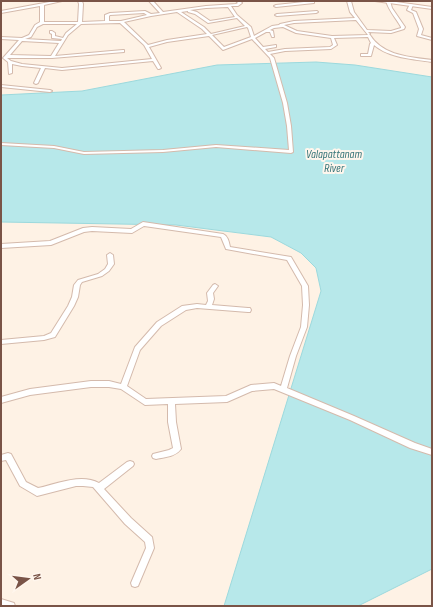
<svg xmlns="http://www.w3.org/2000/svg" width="433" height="607" font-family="'Sofia Sans Condensed',sans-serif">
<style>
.water{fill:#b7e8ea;stroke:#9cd9dd}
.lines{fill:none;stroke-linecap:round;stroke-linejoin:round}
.street-casing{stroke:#d4baac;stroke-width:2}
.secondary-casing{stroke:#d7b9a9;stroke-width:2}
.street{fill:#fff;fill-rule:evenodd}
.secondary{fill:#fff;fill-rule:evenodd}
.labels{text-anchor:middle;stroke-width:4;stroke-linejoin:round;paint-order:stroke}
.far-water-label{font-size:12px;font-style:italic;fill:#367579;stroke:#fff6ed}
</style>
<rect width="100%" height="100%" fill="#fef2e5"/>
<path class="water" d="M316,62L355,65L432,77V569L358,606H224L321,291L316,268L301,253L271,237L176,225L1,222V95L82,91L217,65Z"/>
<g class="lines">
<g class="street-casing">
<path id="street" d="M55,1H62L44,5V22H78L79,4L78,1H82L83,4L82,22L105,21V15L110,13L145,11L151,14L160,13L149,1H153L163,12L206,6L236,4L238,3L236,1H240L242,3L238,6H231L237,15L251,27L254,36L272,26L279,25L280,24L294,21L355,18L350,12L347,1H351L354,12L367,30L391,31L401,28V27C396,18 389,11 386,1H390L392,8L405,27L404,29L391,33L368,32L370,34L369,35H370C383,56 410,57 432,60V62C413,59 389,58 374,45L371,56H361V54H368L370,44L371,43L368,37L334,38L337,45L331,49L285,51L270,54L274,58L287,103L291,126L293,152L291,153L216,147L163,152L84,154L54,148L1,145V143L54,146L84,152L163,150L216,145L289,150L287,126L283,103L270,58L252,39L223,50L209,36L167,42L149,47L161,68L159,69H158L153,61L62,70L45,68L38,83L36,84L34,83L41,68L22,66L12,64V73L9,74L8,62L3,58L19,40L1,39V37L22,38L29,35L35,25L40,22V6L1,13V11ZM228,7L235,17L210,21L197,12L190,10L206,8ZM188,11V12L195,14L208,23L237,18L245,26L211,34L204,27L181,12ZM177,12L202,29L207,34L167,40L148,45L124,22L151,16ZM144,13L147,15L121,21H109V16L110,15ZM356,20L368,35L332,36L297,31L284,25L294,23ZM120,23L144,45L152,59L62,68L22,64L11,61L7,58H52L124,52V50H123L55,56L68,35L81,24ZM43,24H77L66,33L63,38L55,36V33L52,31H50V33L52,34V38L62,39L61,41L25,39L31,37L37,27ZM247,27L248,28L251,37L224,47L212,35ZM283,27L296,33L331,38L333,45L330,47L285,49L268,52L265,49L276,47V45L263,47L255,38L266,32H270L272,37H274L273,31L270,30L274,28ZM22,41L59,43L51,56L10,55Z
M313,1H314V3L276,7L274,6L276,5Z
M410,4L413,5L411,10L416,12L423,29L421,35L432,38V40L417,36L419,29L413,13L407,10Z
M317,11L318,12L316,13L277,16L275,15L277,14Z
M1,85L50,90L52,91L50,92L1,87Z
M143,222L223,234C228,236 229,242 230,247L291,257L308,286L309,305L307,327L296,356L287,388L354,416L415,443L432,449V455L410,448L350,420L274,389L252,391L227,402L175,404L176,422L181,449C175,457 165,457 156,459L153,458L152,456L153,454L169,450L173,448L168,422V404L145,405L121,389L109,387H91L30,395L1,403V397L30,389L91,381H109L121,384L135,347L157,322L182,306L197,304L206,305L208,301L207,293L213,285L215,284L218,286L213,293L214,299L212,305L248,308H250L251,310L250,312H248L197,308L186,310L161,326L140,350L127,386L146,399L226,396L251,385L274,383L281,386L290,356L301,327L303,305L302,286L287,260L226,249L221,237L144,226L132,233L92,231L84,232L51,245L1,248V244L50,241L83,228L92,227L131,229Z
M110,253L113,255L114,264L109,271L102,276L82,282L80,285L78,297L74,306L55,337L44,340L1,344V340L44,336L51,333L68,306L72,297L74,285L78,280L98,274L105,269L108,264L107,255Z
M8,453L11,454L26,482L38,488C57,484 81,473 99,483L127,462L130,461L133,462L134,464L133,466L104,489L131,518L152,537L154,548L138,586L135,587L132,586L131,583L146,548L145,542L125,524L93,487L83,486H76L37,496L20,486L6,460L1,461V455Z
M1,599L14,603L15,606H1Z"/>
</g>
<g class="secondary-casing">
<path id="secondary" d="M375,1H389L432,7V9Z"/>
</g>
<use href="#street" class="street"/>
<use href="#secondary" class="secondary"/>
</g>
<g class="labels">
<g class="far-water-label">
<text x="334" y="158">Valapattanam<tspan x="334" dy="14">River</tspan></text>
</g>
</g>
<rect width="433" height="607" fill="none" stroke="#7a5447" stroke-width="4"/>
<g transform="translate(28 579) rotate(76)" stroke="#fff6ed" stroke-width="3" paint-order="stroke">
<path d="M0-3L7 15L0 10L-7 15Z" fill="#7a5447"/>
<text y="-6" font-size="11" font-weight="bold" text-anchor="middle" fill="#7a5447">N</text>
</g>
</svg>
